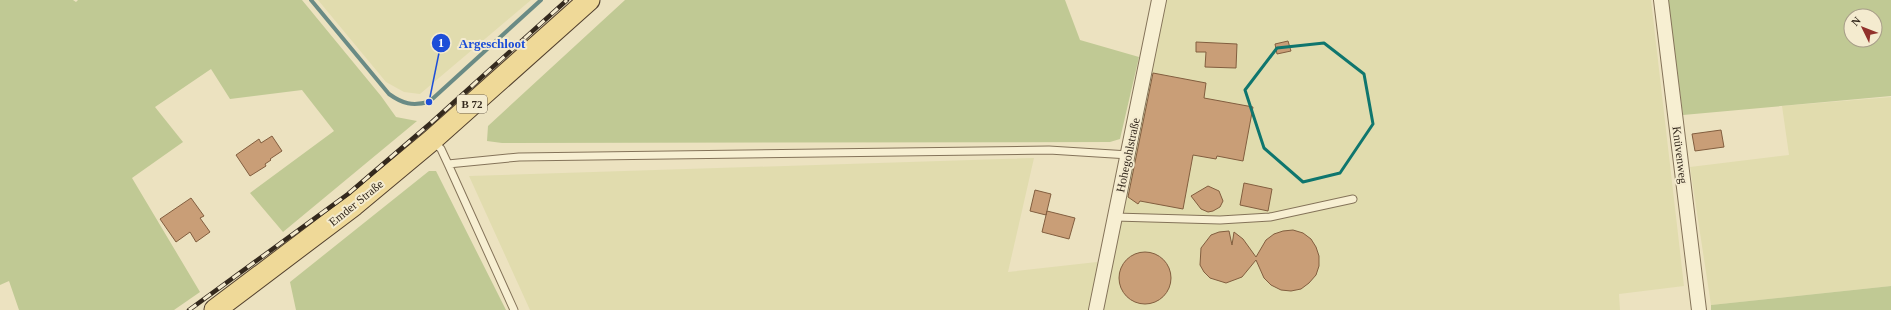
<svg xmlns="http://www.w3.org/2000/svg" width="1891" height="310" font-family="'Times New Roman',serif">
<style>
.farmland{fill:#e1dcae}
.green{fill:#c0c994;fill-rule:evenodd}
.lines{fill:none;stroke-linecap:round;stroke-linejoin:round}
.stream{stroke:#6a8b85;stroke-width:4}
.building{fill:#c99e77;stroke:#825e3f}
.lane-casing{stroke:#847359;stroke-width:9}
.street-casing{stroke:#847359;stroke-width:16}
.primary-casing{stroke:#52402d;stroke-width:23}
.lane{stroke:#f7efd2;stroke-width:7}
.street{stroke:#f7efd2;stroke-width:14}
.primary{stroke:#efd998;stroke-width:21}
.rail-casing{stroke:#34291d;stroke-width:4.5}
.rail{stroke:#f4ebcf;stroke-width:3;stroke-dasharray:9;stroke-linecap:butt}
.marked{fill:none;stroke:#0f766e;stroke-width:3;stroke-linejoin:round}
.labels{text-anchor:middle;stroke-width:4;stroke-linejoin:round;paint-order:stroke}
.shield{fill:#f4ebcf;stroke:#6e6352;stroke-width:1}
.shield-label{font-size:11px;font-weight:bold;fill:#34291d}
.street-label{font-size:12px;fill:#34291d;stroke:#f4ebcf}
.leader{fill:none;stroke:#1d4ed8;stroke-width:1.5}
.callout-dot{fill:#1d4ed8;stroke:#f4ebcf;stroke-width:1.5}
.mark-label{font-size:12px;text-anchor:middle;font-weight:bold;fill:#fff}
.callout-label{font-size:13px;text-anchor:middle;font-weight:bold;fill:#1d4ed8;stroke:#f4ebcf;stroke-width:4;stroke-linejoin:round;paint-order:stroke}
</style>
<rect width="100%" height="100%" fill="#ece2c0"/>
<path class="farmland" d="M318,0H531L420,94L404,92L386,82Z
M1166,0H1651L1684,286L1619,294L1620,310H1103Z
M1891,97V286L1711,305L1690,167L1789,155L1782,106Z
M1034,158L1008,272L1097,262V310H530L469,176Z"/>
<path class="green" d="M0,0H73L76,2L78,0H302L381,96L396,117L417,121L283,232L250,193L334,131L302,90L230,99L211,69L155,107L183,142L132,178L200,292L174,310H19L9,281L0,285Z
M625,0H1065L1080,40L1139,57L1120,139L1110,142L502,143L487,141L488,126Z
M1668,0H1891V96L1683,115ZM1851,16H1875V40H1851Z
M429,171H436L506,310H296L290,282Z
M1891,286V310H1711V305Z"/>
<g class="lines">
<path class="stream" d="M311,0L389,94C403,104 412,106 429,102L541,0"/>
</g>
<path class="building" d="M1288,41L1291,51L1277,54L1275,44Z
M1196,42L1237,44L1236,68L1205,67L1206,52H1196Z
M1153,73L1206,83L1204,98L1253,107L1243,161L1217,156L1216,159L1193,155L1183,209L1140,201L1138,204L1128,197Z
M1721,130L1724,147L1695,151L1692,134Z
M272,136L282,151L270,159L271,160L265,164L266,166L250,176L236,155L259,139L261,143Z
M1244,183L1272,189L1268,211L1240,205Z
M1208,186L1219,191L1223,201L1220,207L1213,211L1208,212L1201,209L1191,196Z
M1035,190L1051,194L1046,215L1030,211Z
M191,198L204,216L200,218L210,232L196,242L190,232L176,242L160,219Z
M1047,211L1075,218L1069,239L1042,232Z
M1293,230L1303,233L1311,239L1316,247L1319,256V266L1316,275L1309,283L1301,289L1291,291L1281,290L1271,285L1264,278L1256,260L1242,277L1226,283L1210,278L1204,272L1200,265L1201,248L1211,235L1219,232L1229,231L1232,245L1234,232L1243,239L1256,257L1266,240L1274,234L1283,231Z
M1119 278a26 26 0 1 1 52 0a26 26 0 1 1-52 0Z"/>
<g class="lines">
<g class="lane-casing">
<path id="lane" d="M433,141L441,149L448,164L514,310
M448,164L519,157L1049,150L1129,155
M1115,217L1220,220L1270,217L1353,199"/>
</g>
<g class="street-casing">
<path id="street" d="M1661,0L1699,310
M1096,310L1159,0"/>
</g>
<g class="primary-casing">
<path id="primary" d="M215,310L354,205L432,140L589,0"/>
</g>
<use href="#lane" class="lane"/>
<use href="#street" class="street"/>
<use href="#primary" class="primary"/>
<g class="rail-casing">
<path id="rail" d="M189,310L348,194L432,122L567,0"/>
</g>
<use href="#rail" class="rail"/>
</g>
<path class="marked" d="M1324,43L1364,74L1373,124L1340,173L1303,182L1264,148L1245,90L1277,48Z"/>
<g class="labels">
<rect class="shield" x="457" y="95" width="30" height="18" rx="3"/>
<g class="shield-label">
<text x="472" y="108">B 72</text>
</g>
<g class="street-label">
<text transform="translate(1128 155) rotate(-78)" y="4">Hohegohlstraße</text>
<text transform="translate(1680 155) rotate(83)" y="4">Knüvenweg</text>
<text transform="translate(356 203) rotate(-39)" y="4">Emder Straße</text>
</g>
</g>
<path class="leader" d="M429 102L441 43"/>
<g class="callout-dot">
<circle cx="429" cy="102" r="4"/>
<circle cx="441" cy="43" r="10"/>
</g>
<g class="mark-label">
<text x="441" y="47">1</text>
</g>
<g class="callout-label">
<text x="492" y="48">Argeschloot</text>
</g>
<g transform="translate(1863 28) rotate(313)"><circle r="19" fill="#f4ebcf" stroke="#a79d88"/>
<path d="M0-3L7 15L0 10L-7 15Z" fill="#91312b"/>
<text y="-6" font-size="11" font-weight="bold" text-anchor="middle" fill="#34291d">N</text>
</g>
</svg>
